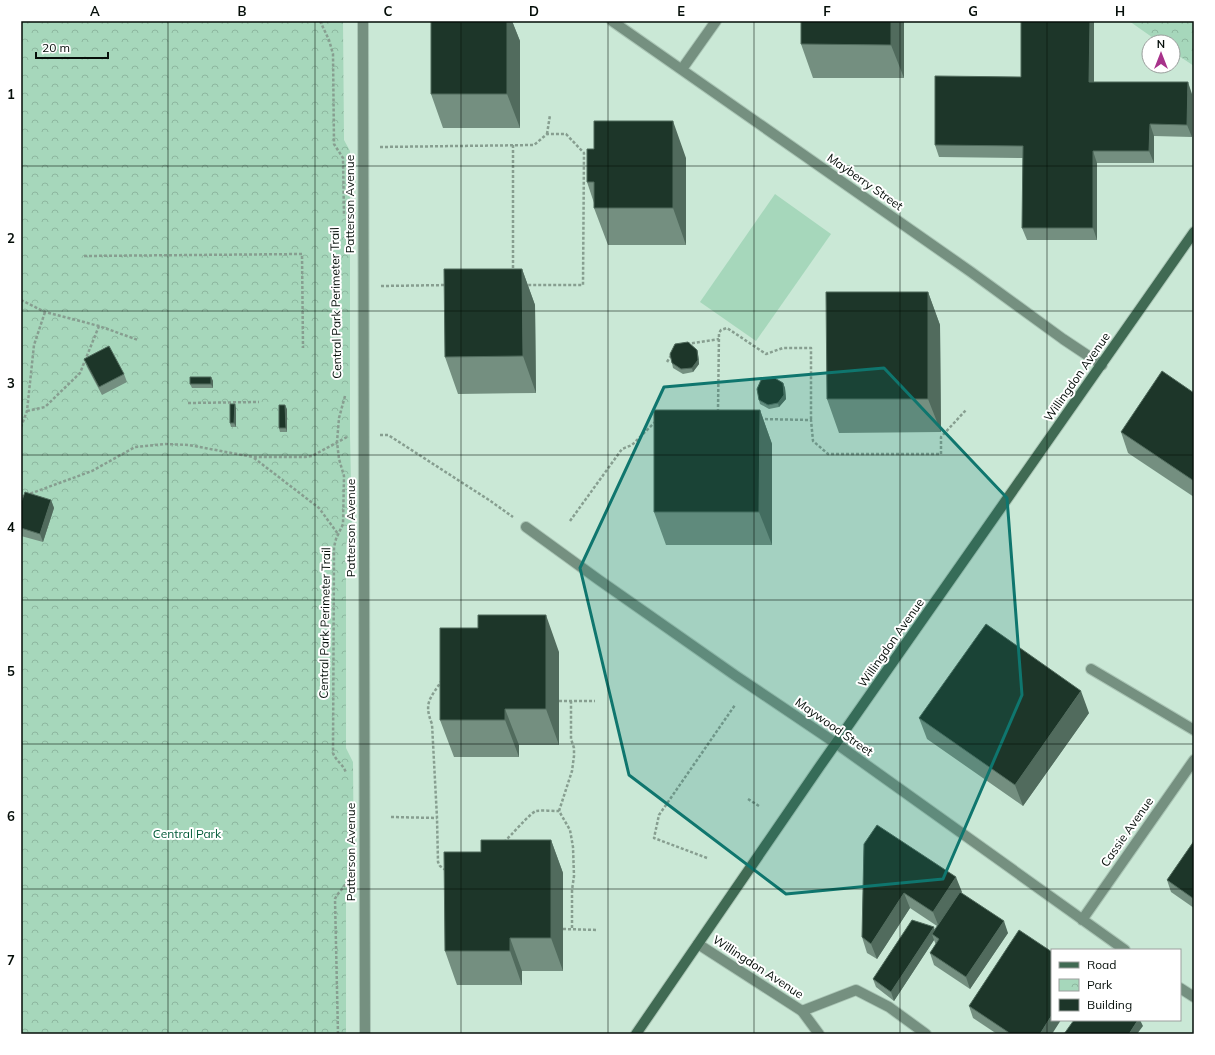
<svg xmlns="http://www.w3.org/2000/svg" width="1215" height="1055" font-family="Mulish,sans-serif">
<style>
.grass{fill:#a6d7bb}
.park{fill:url(#park-crowns)}
.lines{fill:none;stroke-linecap:round;stroke-linejoin:round}
.service-casing{stroke:#aac5b5;stroke-width:12}
.minor-casing{stroke:#aac5b5;stroke-width:12}
.tertiary-casing{stroke:#aac5b5;stroke-width:12}
.secondary-casing{stroke:#aac5b5;stroke-width:12}
.path{stroke:#879e90;stroke-width:2.5;stroke-dasharray:3 2;stroke-linecap:butt}
.service{stroke:#759080;stroke-width:10}
.minor{stroke:#759080;stroke-width:10}
.tertiary{stroke:#759080;stroke-width:10}
.secondary{stroke:#406a53;stroke-width:10}
.wall{fill:#748f80}
.shaded-wall{fill:#516b5d}
.building{fill:#1d3629;stroke:#516b5d}
.marked{fill:#0f766e;fill-opacity:0.2;stroke:#0f766e;stroke-width:3;stroke-linejoin:round}
.grid{fill:none;stroke:#050e09;stroke-width:1;stroke-opacity:0.55}
.labels{text-anchor:middle;stroke-width:4;stroke-linejoin:round;paint-order:stroke}
.street-label{font-size:12px;fill:#050e09;stroke:#fff}
.park-label{font-size:12px;fill:#005937;stroke:#fff}
.neatline{fill:none;stroke:#050e09;stroke-width:1.5}
.grid-label{font-size:13px;text-anchor:middle;font-weight:bold;fill:#050e09}
</style>
<defs>
<pattern id="park-crowns" width="20" height="18" patternUnits="userSpaceOnUse"><rect width="20" height="18" fill="#a6d7bb"/><path d="M2 6a3 3 0 1 1 6 0M12 15a3 3 0 1 1 6 0" fill="none" stroke="#8db79f"/></pattern>
</defs>
<rect width="100%" height="100%" fill="#cae8d6"/>
<path class="grass" d="M775,194L831,234L756,341L700,302Z"/>
<path class="park" d="M21,21H343L344,140L350,151V435L352,531L346,544V748L353,762L354,888L353,892L346,902V1034H21Z
M1129,21H1194V66L1173,52V42H1159Z"/>
<g class="lines">
<g class="service-casing">
<path id="service" d="M1091,669L1194,730
M802,1011L856,990L889,1007L926,1034"/>
</g>
<g class="minor-casing">
<path id="minor" d="M612,21L971,272L1063,339L1102,365
M682,69L716,21
M526,527L599,580L736,676L837,744L1125,950
M1082,920L1194,760
M698,944L802,1011L819,1034
M1180,988L1194,997"/>
</g>
<g class="tertiary-casing">
<path id="tertiary" d="M363,21L365,1034"/>
</g>
<g class="secondary-casing">
<path id="secondary" d="M636,1034L820,766L1194,232"/>
</g>
<path class="path" d="M320,21L329,40L333,54L334,144L343,158L344,216
M547,134L550,115
M513,145V271
M380,147L534,145L547,134H566L584,153L583,285H525
M84,256L302,254L303,348
M381,286L448,285
M21,300L45,312L99,326L138,340
M687,344L719,339
M667,362L672,354
M345,396L339,418L337,442L339,459L344,476L343,524L336,539L334,547L333,753C336,761 344,765 346,773
M188,403L259,402
M27,411L45,407L80,373L99,326
M718,412L719,333L721,330L727,328L766,354L783,348H811V420
M760,419L811,420L813,441L828,454H941V437L966,410
M21,427L27,411L34,345L45,312
M380,435H388L396,440L489,500L513,517
M254,458L319,508L338,534
M21,497L92,471L135,447L165,444L189,445L253,457H305L312,456L347,437
M570,521L622,449L632,445L656,421
M442,680C431,698 423,702 432,724L437,818L438,862L440,866L447,871
M559,701H595
M748,799L759,806
M559,811L572,771L574,756V748L571,739V701
M391,817L437,818
M504,842C511,836 530,813 536,811C543,810 552,811 559,811L570,830L573,847L574,876L572,890V930
M707,858L654,838L659,815L735,705
M563,929L598,930
M338,1034L335,899C337,893 344,889 346,882"/>
<use href="#service" class="service"/>
<use href="#minor" class="minor"/>
<use href="#tertiary" class="tertiary"/>
<use href="#secondary" class="secondary"/>
</g>
<path class="wall" d="M431,21H512L520,41V128H443L431,94Z
M801,21H904V78H813L801,44Z
M1021,21H1094V82L1192,94V137L1154,136V163H1097V240H1027L1022,228L1023,158L939,157L935,145L1021,77Z
M686,158V245H608L594,208V203L587,182Z
M522,269L535,305L536,393L458,394L445,357Z
M928,292L940,325L941,432L839,433L827,399Z
M697,350L698,354L699,364L693,372L683,374L673,368L672,363Z
M84,359L124,374L127,382L102,395L87,367Z
M211,377L213,381V388H192L190,384Z
M783,383L785,388L786,399L779,407L769,409L760,404L759,400Z
M1194,393V497L1128,453L1121,432Z
M236,408V427H231L230,423Z
M287,409V432H280L279,428Z
M760,410L772,444V545H666L654,512Z
M51,500L54,508L43,542L21,536V503Z
M478,628L559,652V745H519V757H454L440,720Z
M1089,713L1023,806L927,739L919,718Z
M551,840L563,873V971H522V985H457L445,951L481,852Z
M1194,841V908L1171,892L1167,880Z
M864,844L961,893L1008,933L970,989L934,965L930,953L936,945L934,940L894,1001L876,987L873,979L934,930L937,926L910,908L877,959L867,953L862,937Z
M969,1006L1052,1034H997L973,1018Z"/>
<path class="shaded-wall" d="M507,21H512L520,41V128L507,94Z
M891,21H904V78L891,45Z
M1090,21H1094V94L1089,82Z
M1188,82L1192,94V137L1187,125Z
M673,121L686,158V245L673,208Z
M1150,124L1154,136V163L1149,151Z
M1093,151L1097,163V240L1093,228Z
M522,269L535,305L536,393L523,356Z
M928,292L940,325L941,432L928,399Z
M697,350L698,354L699,364L693,372L692,368Z
M211,377L213,381V388L211,384Z
M783,383L785,388L786,399L779,407L778,403Z
M235,404L236,408V427L234,423Z
M285,405L287,409V432L286,428Z
M760,410L772,444V545L759,512Z
M51,500L54,508L43,542L40,534Z
M546,615L559,652V745L546,709Z
M1081,691L1089,713L1023,806L1015,785Z
M505,709L519,745V757L505,720Z
M551,840L563,873V971L551,938Z
M956,877L962,892L939,927L933,912Z
M904,893L910,908L877,959L871,944Z
M1004,921L1008,933L970,989L966,977Z
M934,927L936,936L932,934L934,940L894,1001L891,992Z
M510,938L522,971V985L510,951Z
M1052,1015V1020H1061L1052,1034H1040Z
M1138,1020H1140L1143,1026L1137,1034H1129Z"/>
<path class="building" d="M431,21H507V94H431Z
M801,21H891V45L801,44Z
M1021,21H1090L1089,82H1188L1187,125L1150,124L1149,151H1093V228H1022L1023,146L935,145V76L1021,77Z
M594,121H673V208H594V182H587V149H594Z
M444,269H522L523,356L445,357Z
M826,292H928V399H827Z
M688,342L697,350L698,360L692,368L681,369L672,363L670,354L675,344Z
M109,346L124,374L99,387L84,359Z
M1162,371L1194,393V481L1121,432Z
M190,377H211V384H190Z
M773,377L783,383L784,395L778,403L768,405L759,400L757,389L761,380Z
M230,404H235L234,423H230Z
M279,405H285L286,428H279Z
M654,410H760L759,512H654Z
M25,492L51,500L40,534L21,528V503Z
M478,615H546V709H505V720H440V628H478Z
M986,624L1081,691L1015,785L919,718Z
M877,825L956,877L933,912L904,893L871,944L862,937L864,844Z
M481,840H551V938H510V951H445L444,852H481Z
M1194,841V899L1167,880Z
M960,892L1004,921L966,977L930,953L939,939L932,934Z
M912,920L934,927L891,992L873,979Z
M1019,930L1052,952V1015L1040,1034H1011L969,1006Z
M1074,1020H1138L1129,1034H1064Z"/>
<path class="marked" d="M884,368L1007,498L1022,695L943,879L786,894L629,775L580,568L664,387Z"/>
<path class="grid" d="M168,21V1034M315,21V1034M461,21V1034M608,21V1034M754,21V1034M900,21V1034M1047,21V1034M21,166H1194M21,311H1194M21,455H1194M21,600H1194M21,744H1194M21,889H1194"/>
<g class="labels">
<g class="street-label">
<text transform="translate(865 182) rotate(35)" y="4">Mayberry Street</text>
<text transform="translate(350 204) rotate(-90)" y="4">Patterson Avenue</text>
<text transform="translate(336 303) rotate(-91)" y="4">Central Park Perimeter Trail</text>
<text transform="translate(1077 377) rotate(-55)" y="4">Willingdon Avenue</text>
<text transform="translate(351 528) rotate(-90)" y="4">Patterson Avenue</text>
<text transform="translate(325 623) rotate(-89)" y="4">Central Park Perimeter Trail</text>
<text transform="translate(891 643) rotate(-55)" y="4">Willingdon Avenue</text>
<text transform="translate(834 727) rotate(35)" y="4">Maywood Street</text>
<text transform="translate(1127 832) rotate(-55)" y="4">Cassie Avenue</text>
<text transform="translate(351 852) rotate(-90)" y="4">Patterson Avenue</text>
<text transform="translate(758 967) rotate(33)" y="4">Willingdon Avenue</text>
</g>
<g class="park-label">
<text x="187" y="838">Central Park</text>
</g>
</g>
<rect width="1215" height="1055" fill="none" stroke="#ffffff" stroke-width="44"/>
<rect x="1051" y="949" width="130" height="72" fill="#ffffff" stroke="#9b9f9d"/>
<rect x="1059" y="962" width="20" height="6" fill="#406a53" stroke="#9b9f9d"/>
<text x="1087" y="969" font-size="12" fill="#050e09">Road</text>
<rect x="1059" y="979" width="20" height="12" fill="url(#park-crowns)" stroke="#9b9f9d"/>
<text x="1087" y="989" font-size="12" fill="#050e09">Park</text>
<rect x="1059" y="999" width="20" height="12" fill="#1d3629" stroke="#9b9f9d"/>
<text x="1087" y="1009" font-size="12" fill="#050e09">Building</text>
<g transform="translate(1161 54)"><circle r="19" fill="#ffffff" stroke="#9b9f9d"/>
<path d="M0-3L7 15L0 10L-7 15Z" fill="#a8328b"/>
<text y="-6" font-size="11" font-weight="bold" text-anchor="middle" fill="#050e09">N</text>
</g>
<path d="M36 52v6h72v-6" fill="none" stroke="#050e09" stroke-width="2"/>
<text x="42" y="52" font-size="12" fill="#050e09" stroke="#ffffff" stroke-width="3" paint-order="stroke">20 m</text>
<rect x="22" y="22" width="1171" height="1011" class="neatline"/>
<g class="grid-label">
<text x="95" y="16">A</text>
<text x="242" y="16">B</text>
<text x="388" y="16">C</text>
<text x="534" y="16">D</text>
<text x="681" y="16">E</text>
<text x="827" y="16">F</text>
<text x="973" y="16">G</text>
<text x="1120" y="16">H</text>
<text x="11" y="99">1</text>
<text x="11" y="243">2</text>
<text x="11" y="388">3</text>
<text x="11" y="532">4</text>
<text x="11" y="676">5</text>
<text x="11" y="821">6</text>
<text x="11" y="965">7</text>
</g>
</svg>
